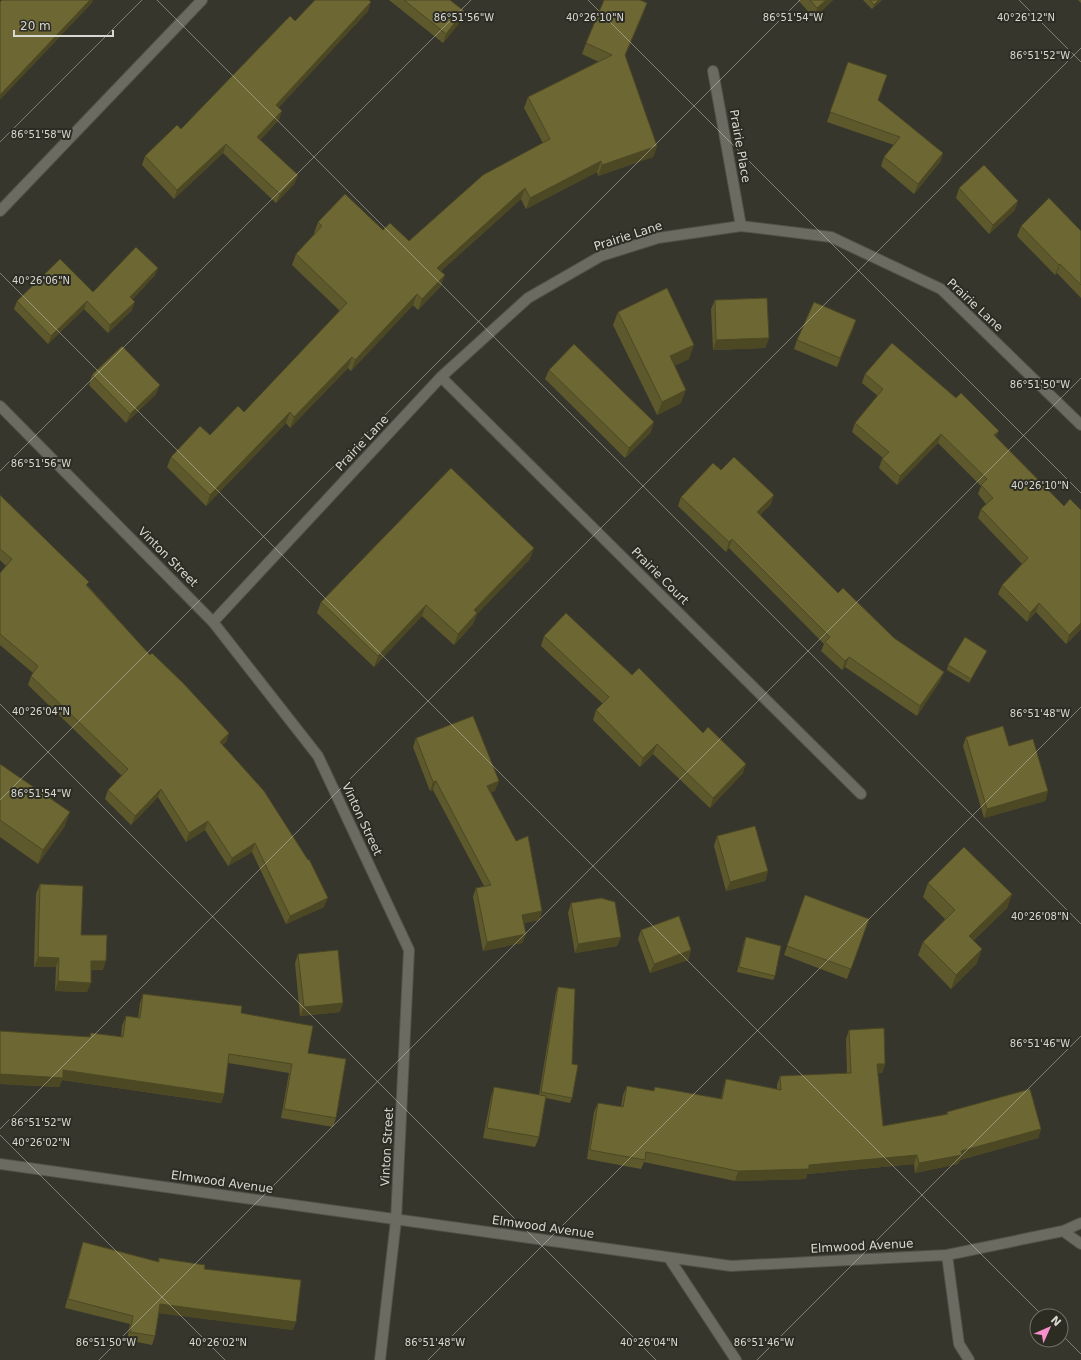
<svg xmlns="http://www.w3.org/2000/svg" width="1081" height="1360" font-family="'DejaVu Sans',sans-serif">
<style>
.lines{fill:none;stroke-linecap:round;stroke-linejoin:round}
.minor-casing{stroke:#52524a;stroke-width:12}
.minor{stroke:#6c6b61;stroke-width:10}
.wall{fill:#5d592c}
.shaded-wall{fill:#4c4824}
.building{fill:#6c6733;stroke:#4c4824}
.ticks{fill:none;stroke:#d8d8d2;stroke-width:1;stroke-opacity:0.45}
.labels{text-anchor:middle;stroke-width:4;stroke-linejoin:round;paint-order:stroke}
.street-label{font-size:12px;fill:#d8d8d2;stroke:#2d2c23}
.ticks-label{font-size:10px;text-anchor:middle;fill:#d8d8d2;stroke:#2d2c23;stroke-width:4;stroke-linejoin:round;paint-order:stroke}
</style>
<rect width="100%" height="100%" fill="#37362d"/>
<g class="lines">
<g class="minor-casing">
<path id="minor" d="M713,71L741,226
M0,211L202,0
M441,377L861,794
M0,406L213,622L318,756L409,950L396,1220L380,1360
M213,622L441,377L528,298L601,256L658,238L741,226L831,237L941,289L1081,425
M0,1164L731,1266L947,1255L1063,1231L1081,1223
M1063,1231L1081,1244
M947,1255L959,1344L969,1360
M669,1258L736,1360"/>
</g>
<use href="#minor" class="minor"/>
</g>
<path class="wall" d="M389,0H450L464,11L461,21L443,43Z
M798,0H833L814,18Z
M863,0H882L872,9Z
M1078,0H1081V3Z
M647,3L643,14L625,56L657,146L653,157L598,176L597,172L526,209L521,199L441,271V286L418,310L413,305L351,371L348,368L290,428L286,423L206,506L167,467L171,457L210,435L244,412L340,311L292,265L296,254L315,234L314,233L318,222L383,230L409,241L543,143L524,108L528,97L599,62L582,54L586,43Z
M368,11L279,107V120L260,140L298,175L294,184L276,203L223,153L174,199L142,165L145,156L181,129L295,21Z
M848,62L878,100L943,153L940,162L914,194L881,166L884,157L894,145L827,122Z
M959,188L1015,210L989,234L956,198Z
M1021,226L1081,231V298L1057,273L1055,275L1017,236Z
M158,268L155,275L132,300V310L108,333L84,309L48,344L14,309L17,301L93,292Z
M715,300L769,338L765,348L713,350L711,309Z
M618,312L689,359L674,366L681,403L657,415L613,325Z
M856,320L837,367L794,349L797,340Z
M549,370L651,432L625,458L545,379Z
M865,374L996,437L1081,629L1066,644L1036,612L1027,622L998,594L1002,585L1022,564L978,518L981,509L986,504L978,494L981,486L938,443L897,485L879,468L882,459L883,458L852,432L855,423L878,396L862,383Z
M92,375L156,394L126,423L89,385Z
M721,470L771,504L760,515L838,593L894,638L940,681L917,716L845,667L842,670L821,651L824,644L729,548L726,552L678,506L681,497Z
M0,495L88,586L150,655L229,733L226,742L222,745L324,907L286,924L252,852L228,866L205,830L186,842L158,797L131,825L105,799L108,790L122,776L28,685L31,676L33,673L0,645V573L6,566L0,560Z
M530,559L477,614L473,624L454,645L422,616L374,667L317,613L321,602Z
M544,636L632,675L743,773L710,808L653,754L640,767L593,720L596,710L603,704L541,646Z
M985,655L969,683L947,670L948,665Z
M966,737L1009,746L1048,791L1045,801L984,818L963,746Z
M416,738L495,791L491,792L542,911L539,920L524,923L526,934L522,943L483,951L473,897L476,888L484,886L433,790L430,791L413,747Z
M0,764L65,826L38,864L0,837Z
M717,836L768,871L765,881L726,891L714,846Z
M928,883L1012,894L1007,908L974,940L977,963L951,989L918,955L923,942L945,919L923,897Z
M40,884L81,935L103,970H91L87,992L55,991L56,967H34L36,894Z
M805,895L869,919L847,979L784,955Z
M571,903L621,937L617,946L575,953L568,913Z
M641,930L691,950L688,960L650,973L638,939Z
M746,937L775,976L773,980L737,972L744,942Z
M298,954L340,1012L300,1016L295,963Z
M558,987L572,1064V1098L570,1103L546,1098L539,1137L535,1147L483,1138L491,1097L494,1087L539,1095L556,992Z
M143,994L241,1013L308,1053L336,1118L333,1127L281,1118L289,1073L228,1063L224,1094L221,1103L62,1080L59,1087L0,1084L89,1037L91,1033L121,1037L122,1026L126,1016L138,1018L140,1003Z
M849,1030L885,1064L882,1073H877L883,1126L946,1115L947,1112L1041,1129L1038,1138L960,1160L958,1164L915,1173L914,1164L807,1174L806,1179L735,1181L644,1162L641,1169L587,1159L594,1112L598,1103L621,1107L623,1095L627,1086L653,1091L655,1087L721,1099L723,1089L726,1079L777,1089V1085L780,1076L847,1074L846,1039Z
M83,1242L158,1262L159,1258L204,1269L293,1330L159,1313L155,1336L152,1345L127,1340L130,1324L65,1308L80,1251Z"/>
<path class="shaded-wall" d="M90,0H93L92,3L0,100V95Z
M826,0H833L814,18L817,8Z
M879,0H882L872,9L874,5Z
M371,2L368,11L273,114L276,105Z
M647,3L643,14L621,66L625,55Z
M464,11L461,21L443,43L446,34Z
M282,111L279,120L254,146L257,137Z
M226,144L223,153L174,199L177,190Z
M657,146L653,157L598,176L602,165Z
M943,153L940,162L914,194L918,184Z
M601,161L597,172L526,209L530,198Z
M298,175L294,184L276,203L280,194Z
M525,188L521,199L433,278L437,268Z
M1018,201L1015,210L989,234L993,225Z
M1060,264L1057,273L1055,275L1059,265Z
M158,268L155,275L127,305L130,297Z
M445,275L441,286L418,310L422,299Z
M417,294L413,305L351,371L355,360Z
M87,301L84,309L48,344L51,336Z
M135,302L132,310L108,333L110,325Z
M856,320L853,330L837,367L840,358Z
M769,338L765,348L713,350L716,340Z
M694,345L689,359L665,370L670,356Z
M352,357L348,368L290,428L294,417Z
M160,385L156,394L126,423L130,414Z
M686,390L681,403L657,415L662,402Z
M290,412L286,423L206,506L210,495Z
M654,422L651,432L625,458L629,448Z
M999,431L995,440L994,435Z
M941,434L938,443L897,485L900,476Z
M774,495L771,504L754,522L757,512Z
M732,539L729,548L726,552L729,542Z
M534,548L530,559L477,614L473,624L454,645L458,634L474,610Z
M1039,603L1036,612L1027,622L1030,613Z
M426,605L422,616L374,667L378,656Z
M1081,623V629L1066,644L1069,635Z
M849,657L845,667L842,670L845,661Z
M944,672L940,681L917,716L920,706Z
M229,733L226,742L216,750L220,742Z
M657,744L653,754L640,767L643,758Z
M746,764L743,773L710,808L713,798Z
M436,781L433,790L430,791L433,782Z
M499,781L495,791L484,795L487,786Z
M161,789L158,797L131,825L135,816Z
M1048,791L1045,801L984,818L987,809Z
M70,812L65,826L38,864L43,850Z
M208,821L205,830L186,842L189,833Z
M255,843L252,852L228,866L232,858Z
M768,871L765,881L726,891L730,882Z
M1012,894L1007,908L964,949L969,936Z
M328,898L324,907L286,924L290,916Z
M542,911L539,920L519,924L522,915Z
M526,934L522,943L483,951L487,942Z
M621,937L617,946L575,953L578,944Z
M982,949L977,963L951,989L956,975Z
M691,950L688,960L650,973L654,964Z
M38,957L59,958L56,967H34Z
M91,961H106L103,970H88Z
M58,981L91,983L87,992L55,991Z
M343,1003L340,1012L300,1016L304,1007Z
M877,1064H885L882,1073L873,1074Z
M63,1070L224,1094L221,1103L62,1080L59,1087L0,1084V1074Z
M1041,1129L1038,1138L960,1160L958,1164L915,1173L919,1163Z
M917,1155L914,1164L807,1174L806,1179L735,1181L738,1171Z
M160,1304L296,1322L293,1330L157,1313Z"/>
<path class="building" d="M2,0H90L0,95V2Z
M315,0H369L371,2L276,105L282,111L257,137L298,175L280,194L226,144L177,190L145,156L177,125L181,129L290,16L295,21Z
M404,0H450L464,11L446,34Z
M604,0H640L647,3L625,55L657,146L602,165L601,161L530,198L525,188L437,268L445,275L422,299L417,294L355,360L352,357L294,417L290,412L210,495L171,457L200,426L210,435L238,406L244,412L347,303L296,254L322,226L318,222L345,194L383,230L390,223L409,241L483,175L550,139L528,97L612,55L586,43Z
M810,0H826L817,8Z
M870,0H879L874,5Z
M848,62L887,75L878,100L943,153L918,184L884,157L900,137L830,112Z
M984,165L1018,201L993,225L959,188Z
M1049,198L1081,231V285L1060,264L1059,265L1021,226Z
M136,247L158,268L130,297L135,302L110,325L87,301L51,336L17,301L60,259L93,292Z
M667,288L694,345L670,356L686,390L662,402L618,312Z
M767,298L769,338L716,340L715,300Z
M814,302L856,320L840,358L797,340Z
M892,343L956,398L961,393L999,431L994,435L1064,506L1070,499L1081,510V623L1069,635L1039,603L1030,613L1002,585L1028,558L981,509L993,498L981,485L987,479L941,434L900,476L882,459L889,452L855,423L883,389L865,374Z
M574,344L654,422L629,448L549,370Z
M122,346L160,385L130,414L92,375Z
M734,457L774,495L757,512L838,593L843,588L894,638L944,672L920,706L849,657L845,661L825,642L830,637L732,539L729,542L681,497L713,463L721,470Z
M451,468L534,548L474,610L477,613L458,634L426,605L378,656L321,602Z
M0,495L89,582L86,585L150,655L152,653L184,684L229,733L220,742L264,791L308,860L309,859L328,898L290,916L255,843L232,858L208,821L189,833L161,789L135,816L108,790L128,769L31,676L38,666L0,634V573L12,559L0,549Z
M566,613L632,675L639,668L703,733L708,727L746,764L713,798L657,744L643,758L596,710L609,697L544,636Z
M965,637L987,651L971,679L948,665Z
M473,716L499,781L487,786L516,841L528,836L542,911L522,915L526,934L487,942L476,888L491,885L436,781L433,782L416,738Z
M1003,726L1009,746L1033,739L1048,791L987,809L966,737Z
M0,764L70,812L43,850L0,820Z
M755,826L768,871L730,882L717,836Z
M964,847L1012,894L969,936L982,949L956,975L923,942L955,910L928,883Z
M40,884L83,886L81,935H107L106,961H91V983L58,981L59,958L38,957Z
M805,895L869,919L851,969L787,946Z
M601,898L615,902L621,937L578,944L571,903Z
M679,916L691,950L654,964L641,930Z
M746,937L781,946L775,976L739,967Z
M338,950L343,1003L304,1007L298,954Z
M558,987L575,989L572,1064L578,1065L572,1098L541,1092Z
M143,994L242,1006L241,1013L313,1026L308,1053L346,1059L336,1118L284,1109L292,1064L229,1054L224,1094L63,1070V1078L0,1074V1031L90,1037L91,1033L123,1037L126,1016L140,1018Z
M884,1028L885,1064H877L883,1126L948,1114L947,1112L1030,1089L1041,1129L961,1151L962,1155L919,1163L917,1155L809,1165V1169L738,1171L646,1152L645,1160L590,1150L598,1103L623,1107L627,1086L654,1091L655,1087L722,1099L726,1079L781,1090L780,1076L851,1073L849,1030Z
M494,1087L546,1096L539,1137L487,1128Z
M83,1242L159,1262V1258L205,1265L204,1269L301,1280L296,1322L160,1304L155,1336L130,1332L133,1316L68,1299Z"/>
<path class="ticks" d="M157,0L1081,924M588,0L1081,493M1019,0L1081,62M0,142L142,0M0,273L1043,1316M0,471L471,0M0,704L656,1360M0,800L800,0M0,1129L1081,48M0,1135L225,1360M1061,1334L1081,1354M99,1360L1081,378M428,1360L1081,707M757,1360L1081,1036"/>
<g class="labels">
<g class="street-label">
<text transform="translate(740 146) rotate(80)" y="4">Prairie Place</text>
<text transform="translate(628 236) rotate(-18)" y="4">Prairie Lane</text>
<text transform="translate(975 305) rotate(43)" y="4">Prairie Lane</text>
<text transform="translate(362 443) rotate(-47)" y="4">Prairie Lane</text>
<text transform="translate(168 557) rotate(45)" y="4">Vinton Street</text>
<text transform="translate(660 576) rotate(45)" y="4">Prairie Court</text>
<text transform="translate(362 819) rotate(65)" y="4">Vinton Street</text>
<text transform="translate(387 1147) rotate(-87)" y="4">Vinton Street</text>
<text transform="translate(222 1182) rotate(8)" y="4">Elmwood Avenue</text>
<text transform="translate(543 1227) rotate(8)" y="4">Elmwood Avenue</text>
<text transform="translate(862 1246) rotate(-3)" y="4">Elmwood Avenue</text>
</g>
</g>
<g class="ticks-label">
<text x="464" y="21">86°51'56"W</text>
<text x="595" y="21">40°26'10"N</text>
<text x="793" y="21">86°51'54"W</text>
<text x="1026" y="21">40°26'12"N</text>
<text x="1040" y="59">86°51'52"W</text>
<text x="41" y="138">86°51'58"W</text>
<text x="41" y="284">40°26'06"N</text>
<text x="1040" y="388">86°51'50"W</text>
<text x="41" y="467">86°51'56"W</text>
<text x="1040" y="489">40°26'10"N</text>
<text x="41" y="715">40°26'04"N</text>
<text x="1040" y="717">86°51'48"W</text>
<text x="41" y="797">86°51'54"W</text>
<text x="1040" y="920">40°26'08"N</text>
<text x="1040" y="1047">86°51'46"W</text>
<text x="41" y="1126">86°51'52"W</text>
<text x="41" y="1146">40°26'02"N</text>
<text x="106" y="1346">86°51'50"W</text>
<text x="218" y="1346">40°26'02"N</text>
<text x="435" y="1346">86°51'48"W</text>
<text x="649" y="1346">40°26'04"N</text>
<text x="764" y="1346">86°51'46"W</text>
</g>
<g transform="translate(1049 1328) rotate(45)"><circle r="19" fill="#2d2c23" stroke="#717169"/>
<path d="M0-3L7 15L0 10L-7 15Z" fill="#f790cd"/>
<text y="-6" font-size="11" font-weight="bold" text-anchor="middle" fill="#d8d8d2">N</text>
</g>
<path d="M14 30v6h99v-6" fill="none" stroke="#d8d8d2" stroke-width="2"/>
<text x="20" y="30" font-size="12" fill="#d8d8d2" stroke="#2d2c23" stroke-width="3" paint-order="stroke">20 m</text>
</svg>
